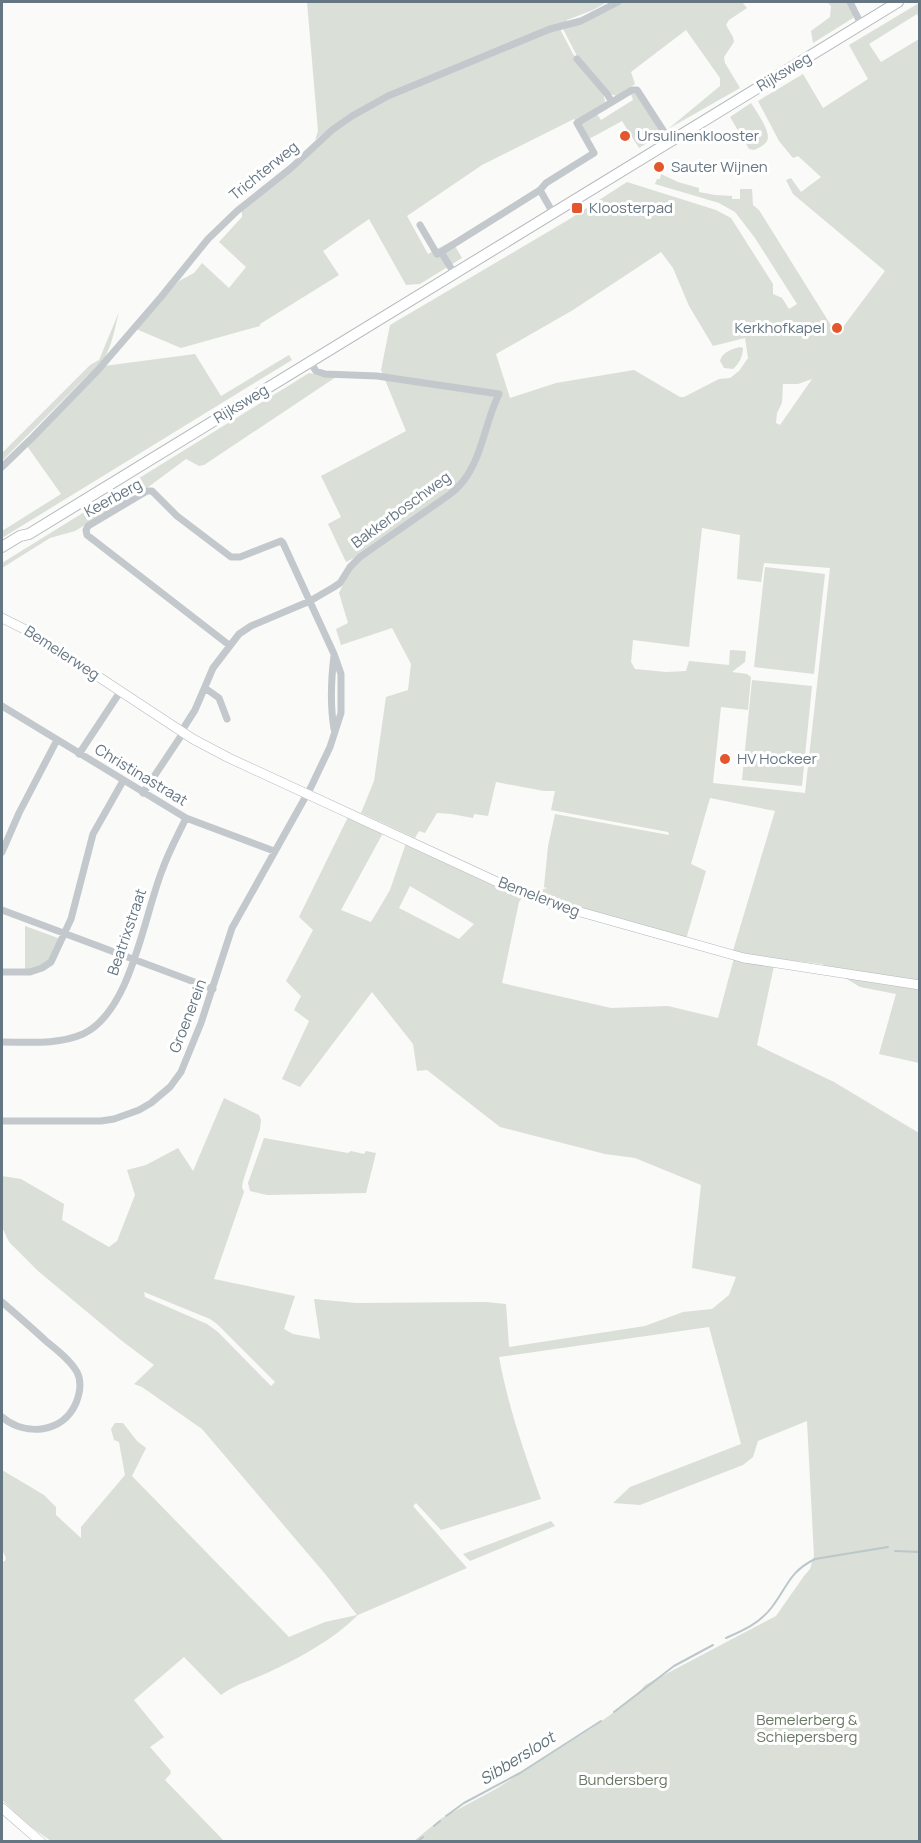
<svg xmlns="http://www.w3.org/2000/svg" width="921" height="1843" font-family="Manrope,sans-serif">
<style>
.green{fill:#dadfd7;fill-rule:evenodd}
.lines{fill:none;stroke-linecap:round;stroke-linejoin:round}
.stream{stroke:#bbc7cb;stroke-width:2}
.secondary-casing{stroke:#b3babf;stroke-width:10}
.primary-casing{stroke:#b5babe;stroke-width:12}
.street{stroke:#c3c8cc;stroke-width:7}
.secondary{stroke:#fff;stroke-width:9}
.primary{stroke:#fff;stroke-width:10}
.poi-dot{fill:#e4572e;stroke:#fff;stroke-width:2}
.labels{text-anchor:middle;stroke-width:6;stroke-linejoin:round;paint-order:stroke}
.street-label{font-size:15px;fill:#657683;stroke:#fff}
.poi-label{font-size:15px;fill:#657683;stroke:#fff;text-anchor:start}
.park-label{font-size:15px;fill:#687a64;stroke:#fff}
.water-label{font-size:16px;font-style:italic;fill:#60757c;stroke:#fff}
</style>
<rect width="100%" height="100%" fill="#fafaf8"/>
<path class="green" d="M307,2H607L593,10L567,20L566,24L560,29L573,54L603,92L605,102L576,121L574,119L482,165L407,216L428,254L452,241L462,258L420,284L406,285L369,219L323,251L339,275L260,324V326L181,348L136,329L179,281L194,273L202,263L229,288L246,267L219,242L242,217V209L345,123L398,89L345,117L315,140L318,131Z
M619,2H742L747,8L729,20L726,25L733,37L734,42L724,57L725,63L740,88L668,129L720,86V78L686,30L631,72L635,84L617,96L610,94L578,58L562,27Z
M827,2H847L853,14V18L813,43L811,31L830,17L831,6Z
M919,3V18L917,14L869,44L881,62L919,39V1063L879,1054L896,994L860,987L822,964L732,954L775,811L710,798L691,864L706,871L684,946L563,912L523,897L519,902L502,983L611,1008L668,1006L718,1018L734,958L774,966L757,1045L834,1082L919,1133V1841H414L442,1818L494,1790L592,1728L635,1697L645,1685L776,1616L804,1576L810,1569L814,1556L807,1421L758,1441L753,1457L743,1465L640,1505L613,1503L630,1487L741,1444L709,1327L499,1357C508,1406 524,1452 541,1499L441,1530L416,1503L413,1506L467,1568L358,1615C333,1640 299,1658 267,1673C252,1680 235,1684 221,1695L184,1657L134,1700L164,1737L150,1747L170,1770L171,1773L165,1780L224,1841H51L24,1822L2,1800V1562L5,1561L6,1558L2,1550V1470L44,1495L56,1507V1515L81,1538V1527L125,1475L119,1442L114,1440L111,1429L115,1423H123L137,1441L146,1448L132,1476L289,1637L325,1622L357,1615L326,1575L202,1429L142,1387L134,1384L154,1365L122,1341L38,1271L9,1242L2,1227V1176L21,1179L64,1204L62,1220L109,1247L117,1241L135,1195L127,1170L146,1165L178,1148L193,1171L224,1098L259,1115L261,1120L260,1129L243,1181L242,1187L244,1192L214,1279L295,1296L284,1329L293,1334L320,1339L314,1299L356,1303L485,1302L506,1304L509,1347L645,1326L683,1312L712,1309L729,1295L736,1277L692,1268L701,1185L635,1158L605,1154L500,1127L427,1070L417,1071L413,1044L372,992L300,1087L282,1079L309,1021L294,1010L301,996L286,981L313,930L299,917L348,817L383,833L341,910L371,922L390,890L406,843L523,896L547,888L544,887L548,846L555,814L669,835L668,832L551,810L555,791H544L496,782L488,816L474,814L473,818L451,814L437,813L425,833L419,831L415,838L361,813L374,781L386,697L408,690L411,664L392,628L341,645L336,629L348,623L339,593L356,557L346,562L328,524L341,517L321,476L406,431L381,370L390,325L568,220L627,182L716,210L731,218L773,284V294L782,298L789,309L797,304L755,238L735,212L719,203L655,184L657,179H660L661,174L678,182L699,188V192L715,195L732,196V199H740V189H752L753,205L759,210L837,335L885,271L793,194L786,180L791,178L801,192L821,177L798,156L793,158L779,141L758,101L803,74L823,108L868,79L849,45ZM661,252L673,268L689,306L713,346L745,338L748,358L739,371L730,378L719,379L684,397H680L634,370L556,383L510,398L496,354L573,310ZM812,379L780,425L776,423L777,413L782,403L783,384H798ZM702,528L740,535L737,579L761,582L764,563L830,568L805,793L713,783L721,707L748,710L751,677L747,674L732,672L745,662L746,651L730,650L729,665L689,661L686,671L666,672L635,669L631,662L633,640L689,647ZM410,886L474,924L459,939L399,908ZM144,1292L210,1319L217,1324L275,1382L271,1386L218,1332L207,1324L145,1297Z
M634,93L638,95L661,134L639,148L622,121L589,139L579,124L596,113L601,120L633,100L631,94Z
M751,103C756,111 772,133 767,141C765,145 758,148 754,150L749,149L730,117Z
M119,312C113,335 110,362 88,375L2,461V453L90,365L99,360Z
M740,347L743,348C743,356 739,364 733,369L724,368L720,361C722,352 732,349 740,347Z
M195,354L221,396L289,355L292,360L2,538V531L61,494L27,446L104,366Z
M309,373L336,377L204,465L199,466L186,459L147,488L75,531L50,538L2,568V563Z
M765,567L825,574L814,674L754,667Z
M752,680L812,686L802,786L742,780Z
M25,926L58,938C54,961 45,965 25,971Z
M264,1138L348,1153L351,1151L364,1154L366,1151L376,1153L366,1193L267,1195L250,1191L248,1183Z
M551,1521L555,1526L470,1561L463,1554Z"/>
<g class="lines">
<path class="stream" d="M895,1551L920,1552
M726,1638C744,1630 760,1623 772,1607C788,1586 789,1572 815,1559L888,1547
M614,1712L674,1666L713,1645
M446,1816L464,1803L520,1773L601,1721
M434,1826L440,1821
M417,1842L423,1837"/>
<g class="secondary-casing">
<path id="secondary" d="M2,618L32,633L193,739L229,758L519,892L552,904L744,958L920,985
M2,1808L41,1842"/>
</g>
<g class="primary-casing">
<path id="primary" d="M2,547L20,536L29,534L898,2"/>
</g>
<path class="street" d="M850,2L861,24
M577,59L607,94L612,102
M540,190L553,213
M420,225L437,254L441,252
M454,273L441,252L540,190L546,183L594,153L577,123L632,90H637L670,141
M2,467L33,437L98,370L161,297L208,239L237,211L291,168L332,130L352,116L388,96L550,29L581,21L618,2
M334,656C331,680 330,705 334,729
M205,688L219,698L227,719
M2,706L186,818L274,851
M181,732L195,710L213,668L239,634L251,626L310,601L334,587L340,583L350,567L360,557L449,495C482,471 482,428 499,394L377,376L325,374L316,371L310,362
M79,754L120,692
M143,793L183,733
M2,852L19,813L57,740
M2,910L213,989
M2,972H30L42,968L51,962L71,919L93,834L123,781
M2,1042C28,1042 58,1045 83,1034C132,1011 144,914 163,868C169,851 178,835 186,818
M2,1121H101L114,1119L139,1110L151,1103L170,1087L181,1072L201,1023L232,928L311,787L330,747L341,713V674L334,654L283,543L281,541L240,557H231L177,516L152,491H147L88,526L86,530L87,535L229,645
M2,1302C17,1315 32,1328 47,1342C57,1350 70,1360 77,1372C82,1382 80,1393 76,1403C63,1433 26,1437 2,1417"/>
<use href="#secondary" class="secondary"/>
<use href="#primary" class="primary"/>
</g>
<g class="poi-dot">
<circle cx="625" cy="136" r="6"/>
<circle cx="659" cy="167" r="6"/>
<rect x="571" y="202" width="12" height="12" rx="3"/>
<circle cx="837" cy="328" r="6"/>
<circle cx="725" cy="759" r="6"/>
</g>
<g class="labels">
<g class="street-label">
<text transform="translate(784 72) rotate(-31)" y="5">Rijksweg</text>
<text transform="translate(264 171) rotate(-39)" y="5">Trichterweg</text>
<text transform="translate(241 404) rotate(-31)" y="5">Rijksweg</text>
<text transform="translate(113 498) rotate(-29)" y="5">Keerberg</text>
<text transform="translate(401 510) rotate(-36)" y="5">Bakkerboschweg</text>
<text transform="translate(62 653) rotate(33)" y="5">Bemelerweg</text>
<text transform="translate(141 775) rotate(31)" y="5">Christinastraat</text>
<text transform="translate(539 897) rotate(21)" y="5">Bemelerweg</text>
<text transform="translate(127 932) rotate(-71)" y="5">Beatrixstraat</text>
<text transform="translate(188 1016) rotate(-69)" y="5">Groenerein</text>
</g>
<g class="poi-label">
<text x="637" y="141">Ursulinenklooster</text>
<text x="671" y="172">Sauter Wijnen</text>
<text x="589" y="213">Kloosterpad</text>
<text x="825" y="333" text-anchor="end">Kerkhofkapel</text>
<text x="737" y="764">HV Hockeer</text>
</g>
<g class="park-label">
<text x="807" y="1725">Bemelerberg &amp;<tspan x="807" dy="17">Schiepersberg</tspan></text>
<text x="623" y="1785">Bundersberg</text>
</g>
<g class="water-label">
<text transform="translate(517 1758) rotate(-32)" y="6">Sibbersloot</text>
</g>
</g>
<rect width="921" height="1843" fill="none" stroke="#657683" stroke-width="6"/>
</svg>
